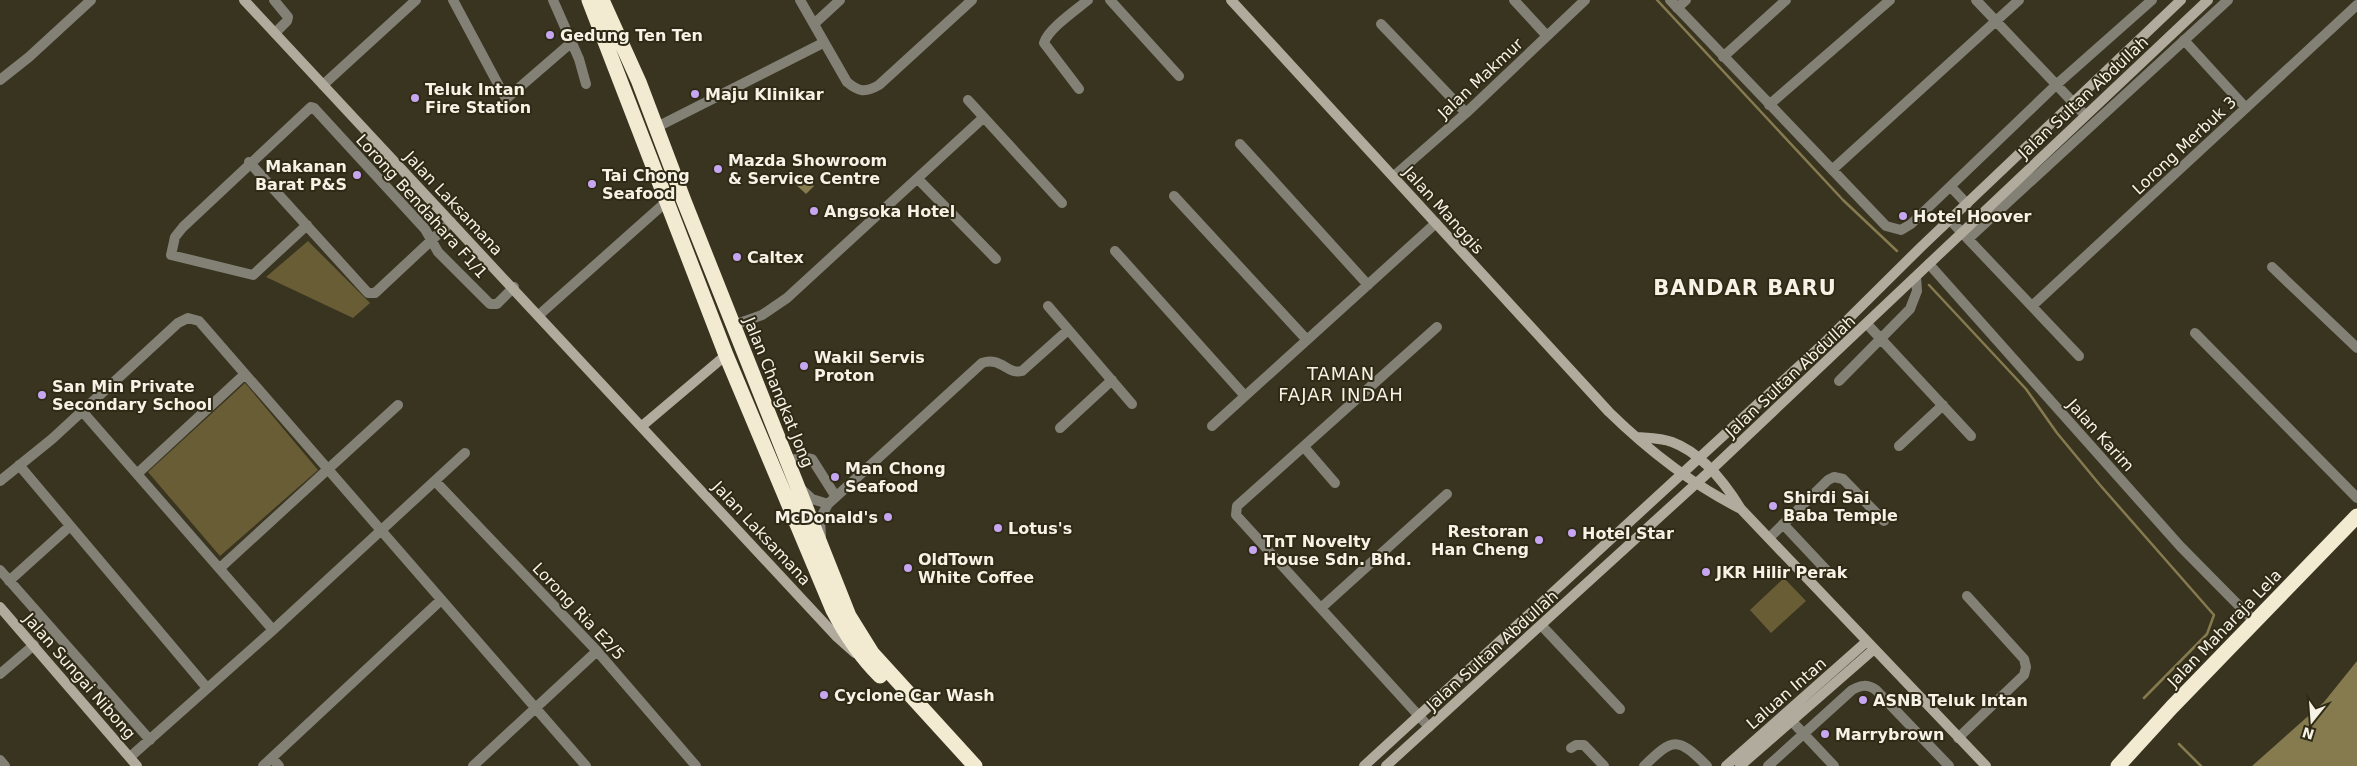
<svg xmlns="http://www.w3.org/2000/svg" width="2357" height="766" font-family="'DejaVu Sans',sans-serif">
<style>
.green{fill:#695d35}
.water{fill:#867a4f}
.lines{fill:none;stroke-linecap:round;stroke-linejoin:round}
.stream{stroke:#867a4f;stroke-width:2.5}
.street{stroke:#838076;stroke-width:10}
.secondary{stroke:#b0ab9c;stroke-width:10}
.highway{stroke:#f2ebd2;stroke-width:15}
.poi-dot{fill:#c6a6f0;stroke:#2f2a16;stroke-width:2}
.labels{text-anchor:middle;stroke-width:4;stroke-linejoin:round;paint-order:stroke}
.poi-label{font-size:16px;font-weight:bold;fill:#f6f2e6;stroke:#2f2a16;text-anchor:start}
.street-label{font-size:16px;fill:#f6f2e6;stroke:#2f2a16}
.neighbourhood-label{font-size:18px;letter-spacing:1px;fill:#f6f2e6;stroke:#2f2a16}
.district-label{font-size:21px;font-weight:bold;letter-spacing:1px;fill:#f6f2e6;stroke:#2f2a16}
</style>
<rect width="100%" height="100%" fill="#393420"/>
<path class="green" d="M308,241L370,303L353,318L266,277Z
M245,383L318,470L220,556L148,472Z
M1784,578L1806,601L1771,633L1750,610Z"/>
<path class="water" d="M800,173L814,186L806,194L792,181Z
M2357,661V766H2252L2324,702Z"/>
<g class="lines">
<path class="stream" d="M1657,0L1843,200L1897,251
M1929,285L2026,389L2057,433L2100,485L2214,615L2207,634L2144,698
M2179,744L2201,766"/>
<path class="street" d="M274,0L288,17L287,21L275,33
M453,0L506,99L572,42
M553,0L579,59L586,84
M800,0L847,82C859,92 865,93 879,85L972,0
M1110,0L1179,76
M1514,0L1547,36
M1670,0L1886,226L1901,230L1911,224L2056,85L2152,0
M1976,0L2085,115
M1677,8L1686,0
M814,24L840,0
M1381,24L1466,113
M2184,40L2246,108
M1723,57L1786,0
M0,80L29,57L91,0
M323,85L416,0
M1079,89L1044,43C1048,29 1076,10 1088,0
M968,100L1062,203
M1769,105L1890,0
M657,127L823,43
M1240,144L1368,285
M249,162L368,293H375L451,222
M1832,170L2019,0
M1394,176L1466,113L1585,0
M918,179L996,259
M1951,187L1967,204
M1174,196L1307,340
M1950,220L2079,356
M307,225L253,275L171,255L175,237L183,227L311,107L314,108L425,229L438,252L490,304H497L514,287
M1968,239L2228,0
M1115,251L1245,396
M1929,264L2180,546L2255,622
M2272,267L2357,348
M1048,306L1132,404
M2032,306L2357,5
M539,315L666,202
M1867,324L1971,436
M734,325L762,315L787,298L983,118
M2195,333L2357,498
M1839,381L1910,309L1917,291L1916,277
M82,411L273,630
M1212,426L1436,223
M1060,428L1112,380
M1899,446L1943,405
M1304,447L1335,483
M787,460L808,458L812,459L836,497
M19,465L207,688
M138,473L245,374
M0,481L52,439L178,323L188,318L199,321L586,766
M435,481L597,651L696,766
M801,489L812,499L828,504
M1783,524L1829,573
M821,536L820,519L828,504L982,363C1001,356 1007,375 1022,371L1068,330
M1769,538L1828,480L1834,477L1843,479L1884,521
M220,568L398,405
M0,570L150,740
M9,581L70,526
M1321,608L1447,494
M1542,626L1620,709
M0,674L34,645
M1786,715L1834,766
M1429,727L1236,515L1237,506L1437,327
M1958,738L2024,675L2026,667L2024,659L1967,596
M1571,748L1576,745H1584L1604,766
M130,757L273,630L465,453
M272,758L279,766
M0,760L5,766
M263,766L441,600
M473,766L597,651
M1644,766C1673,738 1677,736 1707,766
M1768,766L1852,690C1861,685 1867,684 1876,690L1949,766"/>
<path class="secondary" d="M244,0L837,637L855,653
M1231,0L1609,412C1647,449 1693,485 1741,509
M642,426L726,355
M1637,437C1649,438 1661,438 1672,442C1702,453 1725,483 1741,509L1986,766
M0,607L137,766
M1364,766L1822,345L1921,247L2181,0
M1386,766L1711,470L2208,0
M1726,766L1866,642
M1740,766L1873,650"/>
<path class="highway" d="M589,0L726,355L833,610C846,635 860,656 880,676
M602,0L639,82L684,201L849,616L872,653L975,766
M2118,766L2172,707L2357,516"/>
</g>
<g class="poi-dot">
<circle cx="550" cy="35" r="5"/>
<circle cx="695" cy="94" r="5"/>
<circle cx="415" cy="98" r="5"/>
<circle cx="718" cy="169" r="5"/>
<circle cx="357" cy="175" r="5"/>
<circle cx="592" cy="184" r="5"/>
<circle cx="814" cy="211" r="5"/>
<circle cx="1903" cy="216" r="5"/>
<circle cx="737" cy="257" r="5"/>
<circle cx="804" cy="366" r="5"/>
<circle cx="42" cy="395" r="5"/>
<circle cx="835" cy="477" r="5"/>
<circle cx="1773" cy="506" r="5"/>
<circle cx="888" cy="517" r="5"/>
<circle cx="998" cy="528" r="5"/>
<circle cx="1572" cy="533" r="5"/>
<circle cx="1539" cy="540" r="5"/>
<circle cx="1253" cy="550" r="5"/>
<circle cx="908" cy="568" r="5"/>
<circle cx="1706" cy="572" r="5"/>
<circle cx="824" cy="695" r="5"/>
<circle cx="1863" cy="700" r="5"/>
<circle cx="1825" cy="734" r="5"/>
</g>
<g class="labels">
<g class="poi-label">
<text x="560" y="41">Gedung Ten Ten</text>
<text x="425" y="95">Teluk Intan<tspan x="425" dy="18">Fire Station</tspan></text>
<text x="705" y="100">Maju Klinikar</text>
<text x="728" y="166">Mazda Showroom<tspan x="728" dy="18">&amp; Service Centre</tspan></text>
<text x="347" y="172" text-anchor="end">Makanan<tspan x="347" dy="18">Barat P&amp;S</tspan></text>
<text x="602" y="181">Tai Chong<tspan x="602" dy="18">Seafood</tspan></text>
<text x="824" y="217">Angsoka Hotel</text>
<text x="1913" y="222">Hotel Hoover</text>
<text x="747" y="263">Caltex</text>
<text x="814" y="363">Wakil Servis<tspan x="814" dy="18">Proton</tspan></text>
<text x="52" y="392">San Min Private<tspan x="52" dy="18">Secondary School</tspan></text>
<text x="845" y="474">Man Chong<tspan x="845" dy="18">Seafood</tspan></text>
<text x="1783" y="503">Shirdi Sai<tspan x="1783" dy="18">Baba Temple</tspan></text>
<text x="878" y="523" text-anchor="end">McDonald's</text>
<text x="1008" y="534">Lotus's</text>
<text x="1529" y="537" text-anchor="end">Restoran<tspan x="1529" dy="18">Han Cheng</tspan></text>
<text x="1582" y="539">Hotel Star</text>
<text x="1263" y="547">TnT Novelty<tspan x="1263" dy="18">House Sdn. Bhd.</tspan></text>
<text x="918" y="565">OldTown<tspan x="918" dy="18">White Coffee</tspan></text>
<text x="1716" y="578">JKR Hilir Perak</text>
<text x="834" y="701">Cyclone Car Wash</text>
<text x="1873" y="706">ASNB Teluk Intan</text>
<text x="1835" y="740">Marrybrown</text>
</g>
<g class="street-label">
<text transform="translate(1480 78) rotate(-43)" y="6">Jalan Makmur</text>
<text transform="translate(2083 97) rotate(-43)" y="6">Jalan Sultan Abdullah</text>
<text transform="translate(2184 145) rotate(-43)" y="6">Lorong Merbuk 3</text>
<text transform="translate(454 203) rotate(47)" y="6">Jalan Laksamana</text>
<text transform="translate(422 206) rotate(48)" y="6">Lorong Bendahara F1/1</text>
<text transform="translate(1444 210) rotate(48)" y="6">Jalan Manggis</text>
<text transform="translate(1790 376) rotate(-43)" y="6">Jalan Sultan Abdullah</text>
<text transform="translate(779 392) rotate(68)" y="6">Jalan Changkat Jong</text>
<text transform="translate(2101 435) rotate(48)" y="6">Jalan Karim</text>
<text transform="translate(762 533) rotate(47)" y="6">Jalan Laksamana</text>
<text transform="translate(579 611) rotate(47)" y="6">Lorong Ria E2/5</text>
<text transform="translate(2224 628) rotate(-46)" y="6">Jalan Maharaja Lela</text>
<text transform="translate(1492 650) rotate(-42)" y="6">Jalan Sultan Abdullah</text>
<text transform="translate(80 676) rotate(49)" y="6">Jalan Sungai Nibong</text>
<text transform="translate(1786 693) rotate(-41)" y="6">Laluan Intan</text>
</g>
<g class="neighbourhood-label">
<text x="1341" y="380">TAMAN<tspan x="1341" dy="21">FAJAR INDAH</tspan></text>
</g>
<g class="district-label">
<text x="1745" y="295">BANDAR BARU</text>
</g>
</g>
<g transform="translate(2312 721) rotate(197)" stroke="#2f2a16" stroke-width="4" paint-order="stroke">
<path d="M0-4L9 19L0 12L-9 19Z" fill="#f6f2e6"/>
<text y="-8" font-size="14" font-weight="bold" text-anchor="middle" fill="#f6f2e6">N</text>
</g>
</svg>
